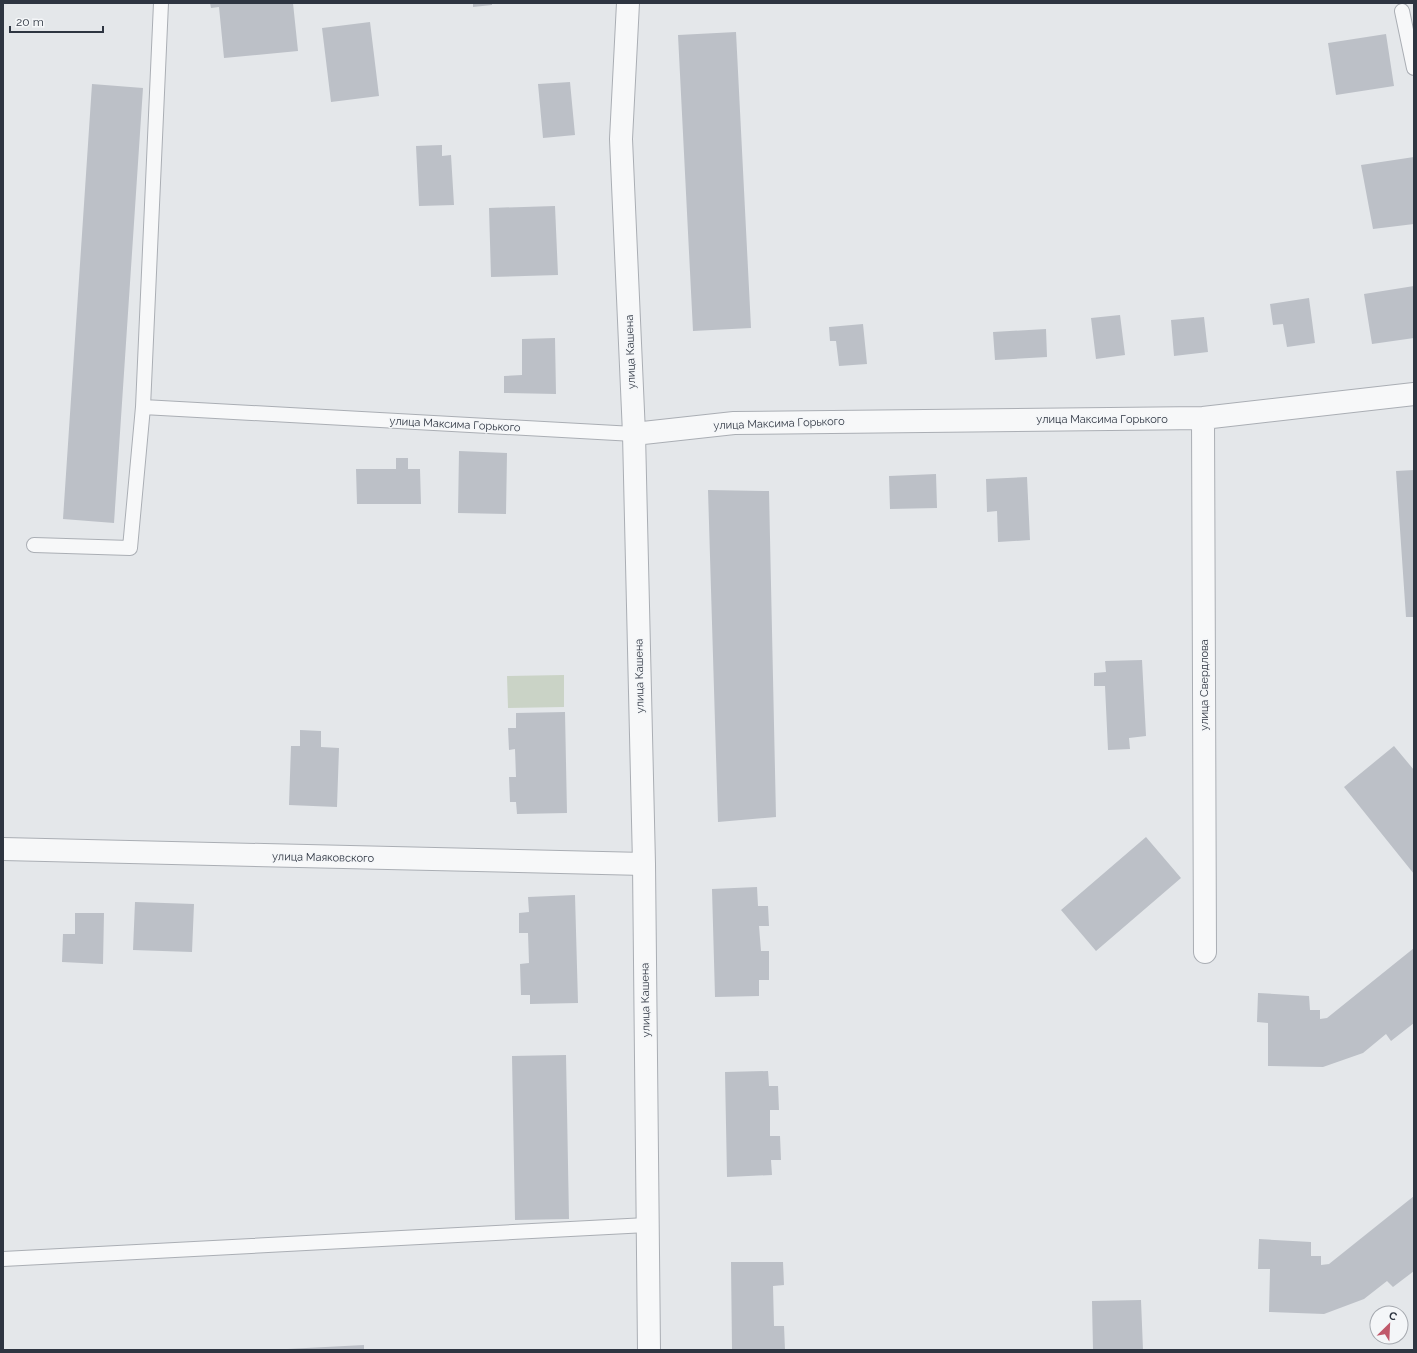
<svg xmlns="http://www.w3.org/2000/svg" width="1417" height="1353" font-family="Raleway,sans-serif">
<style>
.green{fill:#cad3c6}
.building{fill:#bcc0c7}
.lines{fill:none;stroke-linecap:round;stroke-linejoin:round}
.service-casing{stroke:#aaaeb4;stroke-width:16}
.minor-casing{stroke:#aaaeb4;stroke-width:24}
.service{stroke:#f7f8f9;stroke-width:14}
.minor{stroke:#f7f8f9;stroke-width:22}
.labels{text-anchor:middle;stroke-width:3;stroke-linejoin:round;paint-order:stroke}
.street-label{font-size:11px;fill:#2e3541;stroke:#f4f6f8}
</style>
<rect width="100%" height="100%" fill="#e4e7ea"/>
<path class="green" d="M564,675V707L508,708L507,676Z"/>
<path class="building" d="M210,3H293L298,51L224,58L219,7L211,8Z
M473,3H492V5L473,7Z
M370,22L379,96L331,102L322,28Z
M736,32L751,328L693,331L678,35Z
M1386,34L1394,86L1336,95L1328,43Z
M570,82L575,135L543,138L538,84Z
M92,84L143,88L114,523L63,519Z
M442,145V156L451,155L454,205L419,206L416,146Z
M1414,157V224L1373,229L1361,165Z
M555,206L558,275L491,277L489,208Z
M1414,286V338L1372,344L1364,294Z
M1309,298L1315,343L1287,347L1283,324L1273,325L1270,304Z
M1120,315L1125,355L1096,359L1091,318Z
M1204,317L1208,352L1174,356L1171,320Z
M863,324L867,364L839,366L836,341H830L829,327Z
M1046,329L1047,357L995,360L993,332Z
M555,338L556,394L504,393V376L522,375V339Z
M459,451L507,453L506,514L458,513Z
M396,458H408V469H420L421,504H357L356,469H396Z
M1414,470V617H1406L1396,471Z
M936,474L937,508L890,509L889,476Z
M1027,477L1030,540L998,542L997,511L987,512L986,479Z
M708,490L769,491L776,817L718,822Z
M1142,660L1146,736L1129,738L1130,749L1108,750L1105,686H1094V673L1106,672L1105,661Z
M565,712L567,813L517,814L516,802H510L509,777H516L515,749L509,750L508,728H516V713Z
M300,730L321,731V747L339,748L337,807L289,805L291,746H300Z
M1394,746L1414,770V874L1344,787Z
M1146,837L1181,878L1096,951L1061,910Z
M757,887L758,906H768L769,926H759L761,951H769V980H759V996L715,997L712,889Z
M575,895L578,1003L530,1004V995H521L520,964L529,963L528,933H519V913L529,912L528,897Z
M135,902L194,904L192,952L133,950Z
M75,913H104L103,964L62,962L63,934H75Z
M1414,948V1023L1391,1041L1386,1034L1363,1053L1323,1067L1268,1066V1023L1257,1022L1258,993L1309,996L1310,1010H1320V1019L1327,1018Z
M566,1055L569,1219L515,1220L512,1056Z
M768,1071L769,1086H778L779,1110H770V1136H780L781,1160H771L772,1175L727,1177L725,1072Z
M1414,1196V1271L1393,1287L1387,1281L1364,1299L1324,1314L1269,1312L1270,1269H1258L1259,1239L1311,1242V1256H1321V1265L1329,1264Z
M731,1262H783L784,1285L773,1286L774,1326H784L785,1350H732Z
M1141,1300L1143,1350H1093L1092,1301Z
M364,1345V1350H287V1349Z"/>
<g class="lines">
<g class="service-casing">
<path id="service" d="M1402,11L1414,68
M143,407L634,434
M34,545L130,548L143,407L161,3
M3,1259L647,1225"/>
</g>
<g class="minor-casing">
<path id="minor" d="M628,3L621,139L634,434L644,864L649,1350
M1203,418L1205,952
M634,434L734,423L1203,418L1414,394
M3,849L644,864"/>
</g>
<use href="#service" class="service"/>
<use href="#minor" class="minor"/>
</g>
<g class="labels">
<g class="street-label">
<text transform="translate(630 352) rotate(-92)" y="4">улица Кашена</text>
<text x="1102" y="423">улица Максима Горького</text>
<text transform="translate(779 423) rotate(-2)" y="4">улица Максима Горького</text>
<text transform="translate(455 424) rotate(3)" y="4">улица Максима Горького</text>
<text transform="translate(639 676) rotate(-91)" y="4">улица Кашена</text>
<text transform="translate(1204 685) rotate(-90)" y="4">улица Свердлова</text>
<text transform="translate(323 857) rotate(1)" y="4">улица Маяковского</text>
<text transform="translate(645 1000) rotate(-91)" y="4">улица Кашена</text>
</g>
</g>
<rect width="1417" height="1353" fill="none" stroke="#2e3541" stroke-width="8"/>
<g transform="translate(1389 1325) rotate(24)"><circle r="19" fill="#f4f6f8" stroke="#a5a9af"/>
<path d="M0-3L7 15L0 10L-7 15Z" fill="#c0596b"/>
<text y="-6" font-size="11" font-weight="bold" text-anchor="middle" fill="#2e3541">С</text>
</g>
<path d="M10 26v6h93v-6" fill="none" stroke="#2e3541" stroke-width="2"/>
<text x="16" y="26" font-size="12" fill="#2e3541" stroke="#f4f6f8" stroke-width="3" paint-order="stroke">20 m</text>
</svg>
